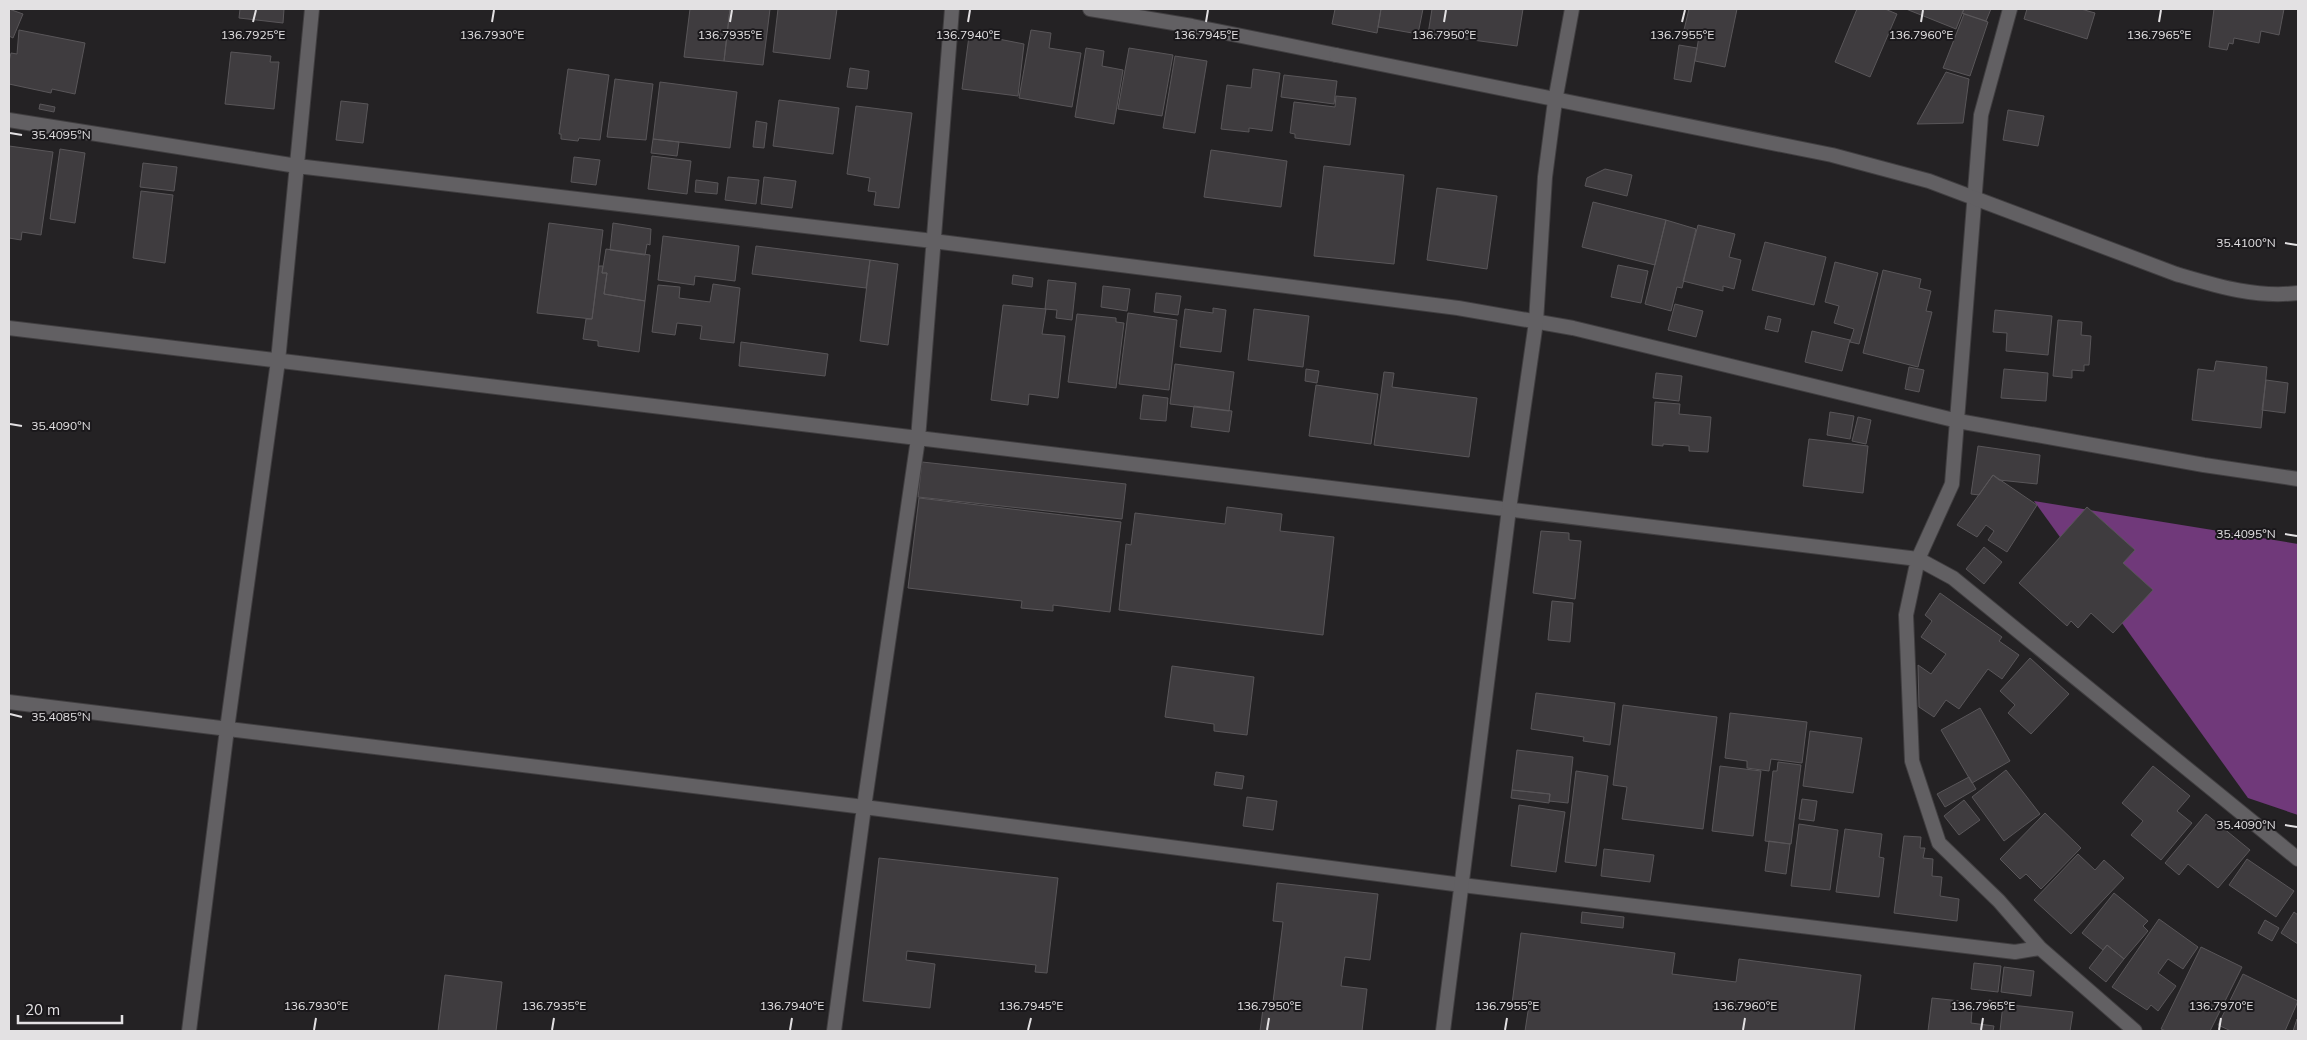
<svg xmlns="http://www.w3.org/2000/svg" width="2307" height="1040" font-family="Mulish,sans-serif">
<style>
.forest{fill:#70397a}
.building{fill:#3f3c3f;stroke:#595659}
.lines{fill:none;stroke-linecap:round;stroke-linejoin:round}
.minor-casing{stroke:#403e40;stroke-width:16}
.tertiary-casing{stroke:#403e40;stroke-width:16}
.minor{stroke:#626063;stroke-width:14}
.tertiary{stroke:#626063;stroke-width:14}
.ticks{fill:none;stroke:#e3e1e3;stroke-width:2}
.ticks-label{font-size:12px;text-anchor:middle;fill:#e3e1e3;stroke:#1a181b;stroke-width:4;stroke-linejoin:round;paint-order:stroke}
</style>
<rect width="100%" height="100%" fill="#242224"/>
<path class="forest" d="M2034,501L2298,544V815L2248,798Z"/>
<path class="building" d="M9,9L23,14L13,38L9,36Z
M240,9H284L283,23L239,18Z
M690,9H730L724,61L684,57Z
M730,9H770L763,65L724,61Z
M778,9H837L830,59L773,52Z
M1335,9H1381L1377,33L1332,24Z
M1381,9H1423L1418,34L1378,27Z
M1432,9H1523L1517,46L1428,34Z
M1689,9H1737L1725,67L1695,61L1699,36L1683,34Z
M1857,9H1885L1897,14L1870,77L1835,62Z
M1906,9H1964L1956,29Z
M1964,9H1991L1986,21L1962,13Z
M2027,9H2081L2095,13L2087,39L2024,19Z
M2214,9H2284L2279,35L2261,31L2259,43L2234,38L2233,44L2229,43L2227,50L2209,47Z
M1964,14L1988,22L1970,76L1943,68Z
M19,30L85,43L75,94L52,89L51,93L9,84V61L11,53L17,54Z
M1031,30L1051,33L1049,48L1081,53L1072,107L1019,98Z
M969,36L982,38L983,36L1024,44L1018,96L962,89Z
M1679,45L1697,48L1691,82L1674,79Z
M1086,48L1104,51L1102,66L1123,70L1114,124L1075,117Z
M1129,48L1173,55L1162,116L1118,109Z
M231,52L271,56L270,62H279L274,109L225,104Z
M1175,56L1207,61L1195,133L1163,128Z
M850,68L869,71L867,89L847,87Z
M568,69L609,75L600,140L579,138L578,141L561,139V134H559Z
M1253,69L1280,73L1272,131L1249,128V132L1221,129L1227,85L1251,88Z
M1946,72L1969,79L1963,123L1917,124Z
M1284,75L1337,81L1334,104L1281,97Z
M615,79L653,84L646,140L607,137Z
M660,82L737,92L730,148L653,139Z
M1336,96L1356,98L1350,145L1295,138V134L1290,133L1294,102L1335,107Z
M779,100L839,108L833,154L773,146Z
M341,101L368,104L363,143L336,140Z
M40,104L55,107L54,112L39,109Z
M856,106L912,113L899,208L874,205L876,192L868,191L870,178L847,174Z
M2008,110L2044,116L2038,146L2003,140Z
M756,121L767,123L764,148L753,147Z
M653,139L679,142L677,156L651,153Z
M9,146L53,152L41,235L22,232L21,240L9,238Z
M60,149L85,153L75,223L50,219Z
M1211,150L1287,161L1281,207L1204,197Z
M652,156L691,161L687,194L648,189Z
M574,157L600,160L596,185L571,182Z
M143,163L177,167L174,191L140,187Z
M1324,166L1404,175L1394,264L1314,256Z
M1605,169L1632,175L1627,196L1585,186L1587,178Z
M728,177L759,180L756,204L725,200Z
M764,177L796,181L792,208L761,204Z
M696,180L718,183L717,194L695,192Z
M1437,188L1497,196L1487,269L1427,260Z
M141,191L173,195L165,263L133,258Z
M1593,202L1666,220L1655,265L1582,247Z
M1666,220L1696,229L1682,288L1677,287L1671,311L1645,304Z
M549,223L603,230L592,319L537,313Z
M613,223L651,229L650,245L647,244L645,255L610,250Z
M1698,225L1735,234L1729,257L1741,260L1734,289L1723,286V291L1683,281Z
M663,236L739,246L735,281L695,276L694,285L658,280Z
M1765,242L1826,257L1814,305L1752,290Z
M756,246L870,260L866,288L752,274Z
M606,249L650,255L645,301L604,294L607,273H602Z
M870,260L898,264L888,345L860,341Z
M1835,262L1878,273L1859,344L1850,342L1854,329L1834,323L1839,306L1825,302Z
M1618,265L1648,271L1641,303L1611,297Z
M599,266H603L602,273H607L604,294L645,301L639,352L598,346V341L583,339L586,319H592Z
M1883,270L1921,279L1919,288L1931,291L1926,311L1932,312L1918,367L1863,353Z
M1013,275L1033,278L1032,287L1012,284Z
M1048,280L1076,283L1072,320L1056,318L1057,310L1045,309Z
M713,284L740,288L734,343L700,339L702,326L677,323L675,335L652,332L658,285L680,287L679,298L710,302Z
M1103,286L1130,289L1127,311L1101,307Z
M1156,293L1181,296L1178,315L1154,312Z
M1675,304L1703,311L1696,337L1668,330Z
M1003,305L1046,309L1042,334L1065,336L1058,398L1029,394L1028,405L991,400Z
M1213,308L1226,310L1221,352L1180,347L1185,309L1213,313Z
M1254,309L1309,316L1303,367L1248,360Z
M1995,310L2052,316L2048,355L2006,351L2007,333L1993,332Z
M1128,313L1177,320L1169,390L1119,384Z
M1077,314L1116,318V322L1124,323L1116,388L1068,382Z
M1768,316L1781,319L1778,332L1765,329Z
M2058,320L2082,322L2081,335L2091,336L2089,365H2084V371L2072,370V378L2053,376Z
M1812,331L1850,340L1842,371L1805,362Z
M741,342L828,354L825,376L739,366Z
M2216,361L2267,367L2261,428L2192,420L2198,369L2214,371Z
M1175,364L1234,372L1229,411L1170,404Z
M1909,367L1924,370L1919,392L1905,389Z
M1306,369L1319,371L1317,383L1305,381Z
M2004,369L2048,373L2046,401L2001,398Z
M1384,372L1394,373L1392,387L1477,398L1469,457L1374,445Z
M1656,373L1682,376L1679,401L1653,398Z
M2266,380L2288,383L2285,413L2262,410Z
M1316,385L1378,394L1371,444L1309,436Z
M1143,395L1168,398L1166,421L1140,419Z
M1655,402L1680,404L1679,414L1711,417L1708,452L1689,451V446L1663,444V446L1652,445Z
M1194,406L1232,411L1229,432L1191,427Z
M1830,412L1854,416L1850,439L1827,435Z
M1858,417L1871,420L1866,444L1852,441Z
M1809,439L1868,446L1863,493L1803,486Z
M1978,446L2040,455L2037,484L1999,480L1993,475L1979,495L1971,494Z
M922,462L1126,484L1122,519L918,497Z
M1993,475L2037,505L2007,552L1988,540L1994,531L1986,525L1977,537L1957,525Z
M919,498L1121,522L1110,612L1053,605V611L1021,608L1022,601L908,588Z
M1227,507L1282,514L1280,531L1334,537L1323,635L1119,610L1126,544L1131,545L1135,513L1225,524Z
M2087,507L2135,550L2123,563L2153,590L2113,633L2091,613L2078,628L2071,621L2067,626L2019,583Z
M1541,531L1569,533V540L1581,541L1575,599L1533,593Z
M1984,547L2002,562L1984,584L1966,569Z
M1940,593L2002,637L1999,641L2019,655L2002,679L1988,669L1959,709L1946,700L1934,717L1919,707L1918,665L1931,674L1946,654L1921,637L1932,621L1925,615Z
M1552,601L1573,603L1570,642L1548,640Z
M2030,658L2069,694L2031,734L2008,713L2015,705L2000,691Z
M1172,666L1254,677L1247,735L1214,731V724L1165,717Z
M1536,693L1615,703L1610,745L1583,741L1584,737L1531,729Z
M1623,705L1717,717L1703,829L1622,819L1627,787L1613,785Z
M1980,708L2010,761L1972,783L1941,730Z
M1730,713L1807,722L1802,763L1771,759L1769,771L1747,768V761L1725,758Z
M1810,731L1862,738L1853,793L1803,786Z
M1517,750L1573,757L1568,803L1549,801L1550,794L1512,790Z
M1778,762L1801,765L1791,844L1765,841L1773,771H1777Z
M1720,766L1761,771L1753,836L1712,831Z
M2153,766L2190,796L2177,811L2192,823L2161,860L2131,835L2143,821L2122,803Z
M2006,770L2040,814L2004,841L1972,797Z
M1576,771L1608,776L1596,866L1565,862Z
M1216,772L1244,776L1242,789L1214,785Z
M1969,777L1976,789L1945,807L1937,794Z
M1512,790L1550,794L1549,803L1511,798Z
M1247,797L1277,801L1273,830L1243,826Z
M1802,799L1817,801L1814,821L1799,819Z
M1964,800L1980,820L1959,835L1944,816Z
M1519,805L1565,812L1556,872L1511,866Z
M2045,813L2081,848L2041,889L2026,874L2020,879L2000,859Z
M2206,814L2250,850L2218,888L2188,864L2179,875L2165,863Z
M1799,824L1838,830L1830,890L1791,886Z
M1845,829L1882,834L1879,857L1884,858L1879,897L1836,892Z
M1904,836L1921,837L1920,848H1925L1923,858L1933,859L1932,876L1942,877L1940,896L1959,899L1957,921L1894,913Z
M1769,841L1790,844L1786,874L1765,871Z
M1604,849L1654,855L1650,882L1601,876Z
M2078,854L2095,870L2104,860L2124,878L2071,934L2034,900Z
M879,858L1058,878L1047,973L1035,972L1036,965L907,951L906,960L935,964L930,1008L863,1001Z
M2247,859L2294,891L2276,917L2229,885Z
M1277,883L1378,894L1370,960L1345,957L1341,986L1367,989L1362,1031H1260L1264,1001L1273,1002L1283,922L1273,921Z
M2114,893L2148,921L2143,926L2148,931L2124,959L2107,945L2103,950L2082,933Z
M1582,912L1624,917L1623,928L1581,923Z
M2294,912L2298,915V944L2281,933Z
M2159,919L2198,947L2183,969L2168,959L2158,973L2176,986L2158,1011L2151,1005L2147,1010L2112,987Z
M2265,920L2279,928L2272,941L2258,933Z
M1521,933L1675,953L1672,974L1736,982L1739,959L1861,975L1854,1031H1525L1529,1005L1512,1004Z
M2107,945L2124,959L2106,982L2089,968Z
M2201,947L2242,967L2210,1031H2166L2161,1029Z
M1974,963L2001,966L1998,992L1971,989Z
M2004,967L2034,971L2031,996L2001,992Z
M2243,974L2298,1001L2285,1031H2231L2218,1025Z
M445,975L502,982L496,1031H438Z
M1932,998L1960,1001L1959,1009L1972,1011L1971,1023L1994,1026L1993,1031H1928Z
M1989,1000L1997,1002L1996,1011L1987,1010Z
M2003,1004L2073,1012L2070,1031H2000Z
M2297,1019L2298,1031H2293Z"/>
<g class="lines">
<g class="minor-casing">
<path id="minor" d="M1090,9L1192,26L1336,55
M2010,9L1981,115L1952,484L1918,559L1906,615L1912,761L1939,843L1999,901L2040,948L2135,1031
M9,120L297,166L933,241L1458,308L1573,328L1958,421L2204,465L2298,479
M9,328L1918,559L1953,578L2298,859
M9,702L864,807L1462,885L2015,952L2040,948
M189,1031L227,729L278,361L312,9
M834,1031L864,807L918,439L952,9"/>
</g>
<g class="tertiary-casing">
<path id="tertiary" d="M1336,55L1832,155L1929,181L2176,274C2217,286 2255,298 2298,293
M1443,1031L1509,509L1536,322L1545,177L1555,101L1572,9"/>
</g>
<use href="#minor" class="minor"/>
<use href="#tertiary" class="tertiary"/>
</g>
<path class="ticks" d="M253,22L256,10M492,22L494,10M730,22L732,10M968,22L970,10M1206,22L1208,10M1444,22L1446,10M1682,22L1685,10M1921,22L1923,10M2159,22L2161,10M10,133L22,135M2285,243L2297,245M10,424L22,426M2285,534L2297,536M10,714L22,717M2285,825L2297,827M314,1030L316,1018M552,1030L554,1018M790,1030L792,1018M1028,1030L1031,1018M1267,1030L1269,1018M1505,1030L1507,1018M1743,1030L1745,1018M1981,1030L1983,1018M2219,1030L2221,1018"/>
<g class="ticks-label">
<text x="1206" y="39">136.7945°E</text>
<text x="1444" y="39">136.7950°E</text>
<text x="253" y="39">136.7925°E</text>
<text x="492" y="39">136.7930°E</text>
<text x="730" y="39">136.7935°E</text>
<text x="968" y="39">136.7940°E</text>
<text x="1682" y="39">136.7955°E</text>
<text x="1921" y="39">136.7960°E</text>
<text x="2159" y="39">136.7965°E</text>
<text x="61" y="139">35.4095°N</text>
<text x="2246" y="247">35.4100°N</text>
<text x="61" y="430">35.4090°N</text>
<text x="2246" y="538">35.4095°N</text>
<text x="61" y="721">35.4085°N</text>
<text x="2246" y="829">35.4090°N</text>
<text x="316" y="1010">136.7930°E</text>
<text x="554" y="1010">136.7935°E</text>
<text x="792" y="1010">136.7940°E</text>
<text x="1031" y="1010">136.7945°E</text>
<text x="1269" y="1010">136.7950°E</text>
<text x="1507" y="1010">136.7955°E</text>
<text x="1745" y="1010">136.7960°E</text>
<text x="1983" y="1010">136.7965°E</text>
<text x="2221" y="1010">136.7970°E</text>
</g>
<rect width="2307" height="1040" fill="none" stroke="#e3e1e3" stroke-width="20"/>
<path d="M18 1015v8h104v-8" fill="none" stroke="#e3e1e3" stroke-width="2.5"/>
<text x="25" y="1015" font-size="15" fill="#e3e1e3" stroke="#1a181b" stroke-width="4" paint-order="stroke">20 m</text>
</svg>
